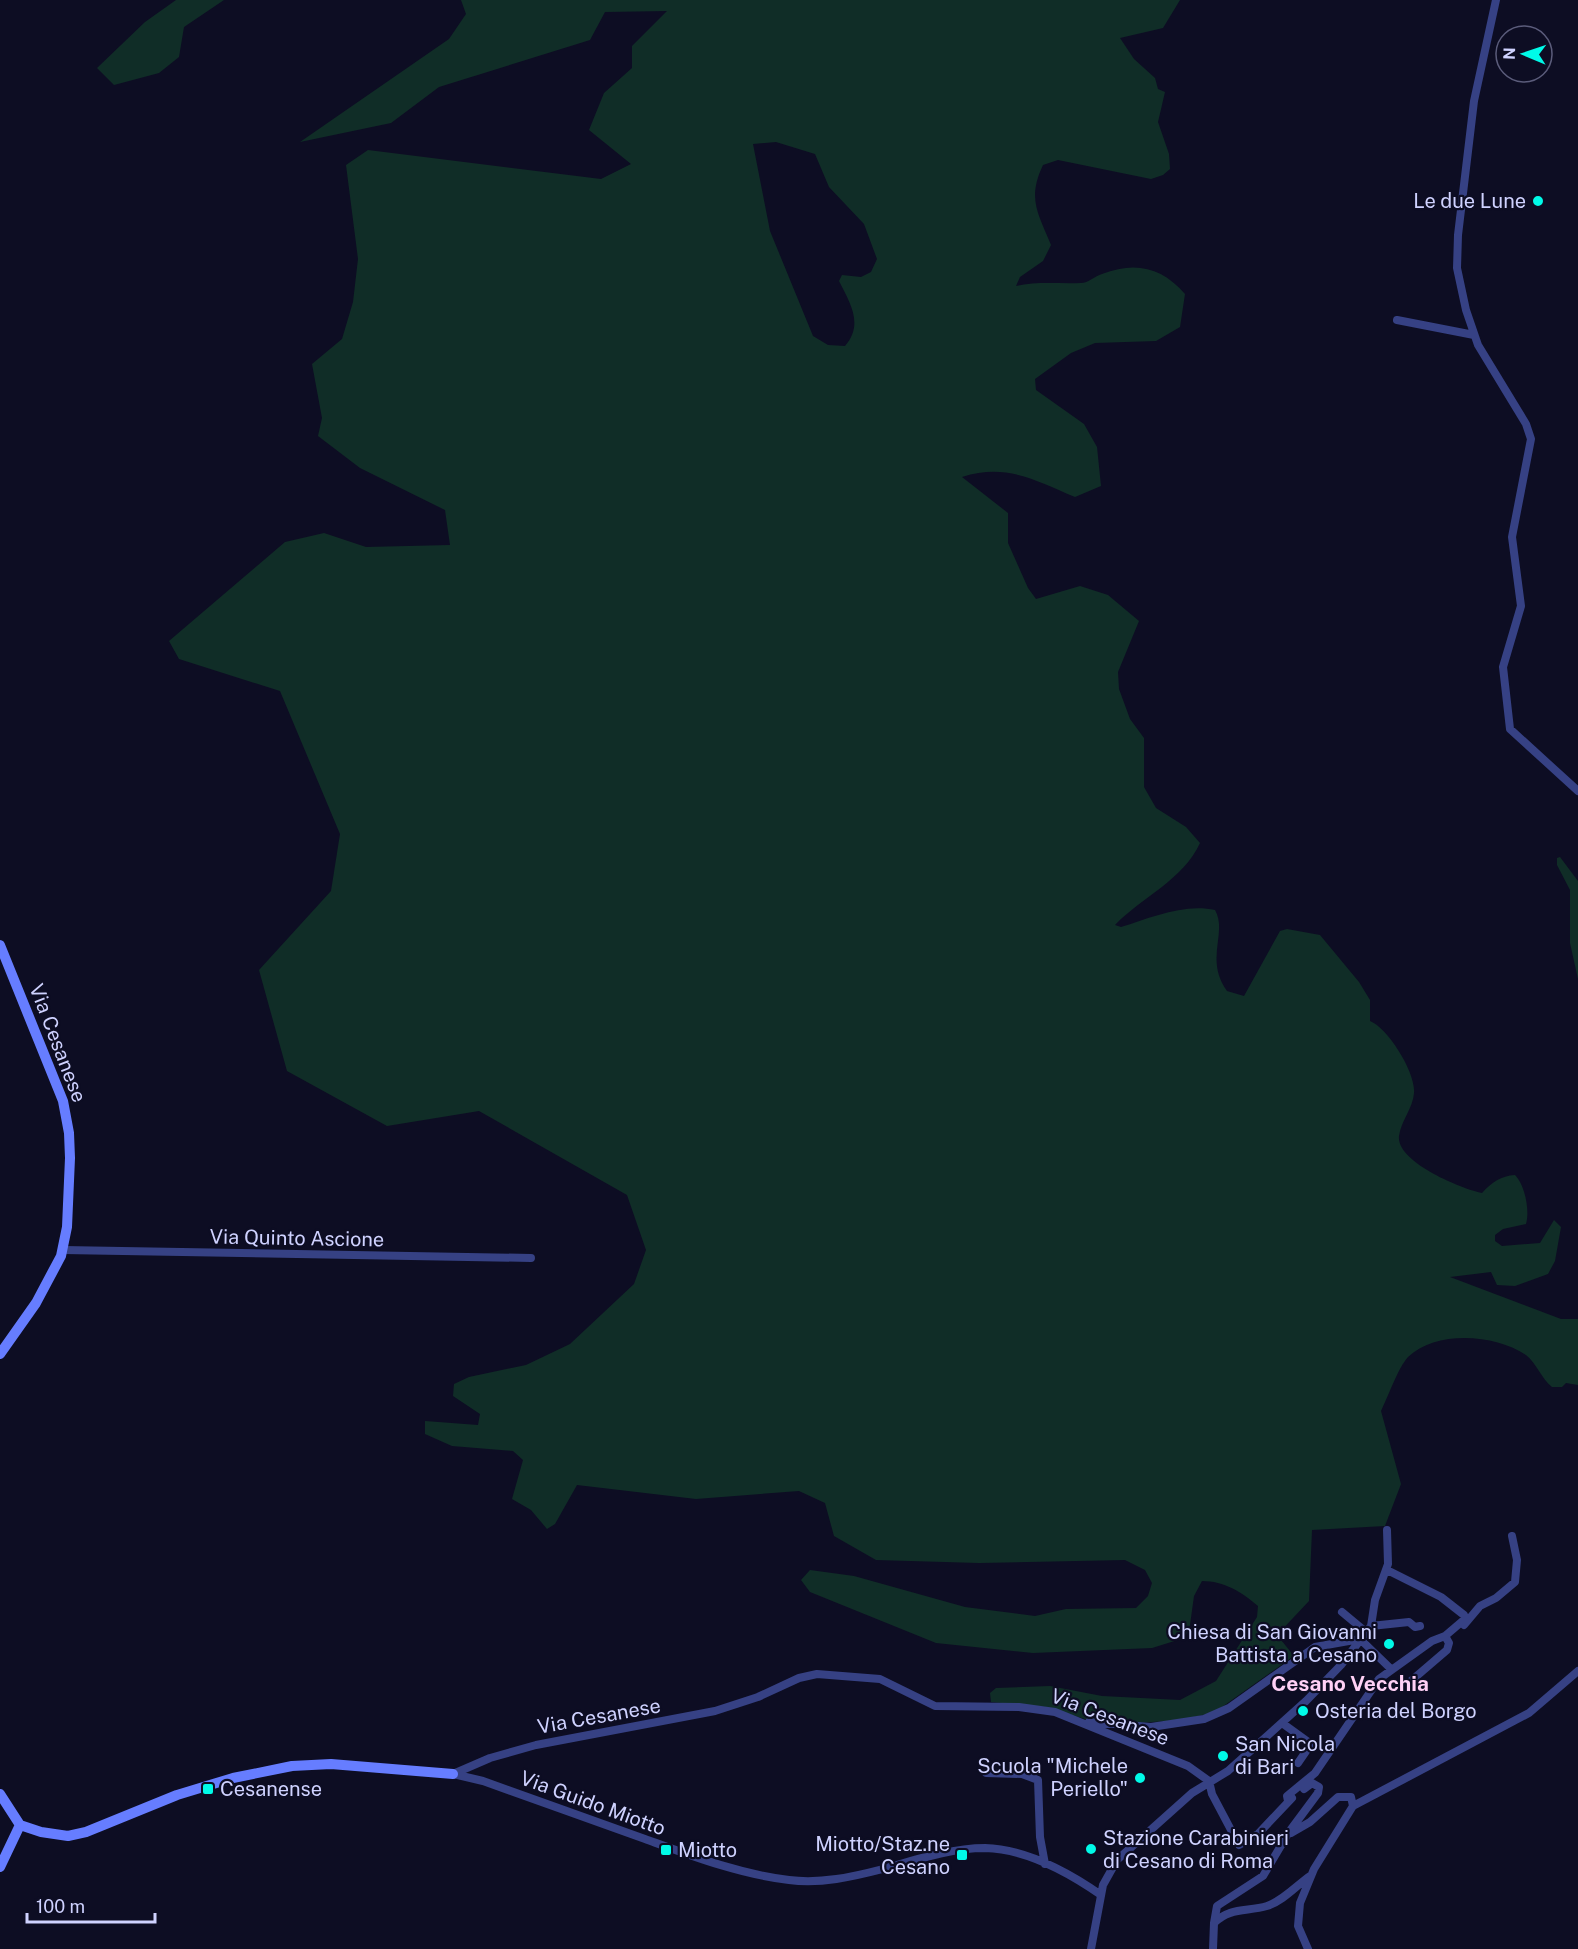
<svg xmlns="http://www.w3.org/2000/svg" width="1578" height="1949" font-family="'Public Sans',sans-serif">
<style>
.green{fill:#102d27;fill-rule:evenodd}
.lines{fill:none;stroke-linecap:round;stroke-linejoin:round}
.street{stroke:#364184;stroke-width:8}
.secondary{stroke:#667dff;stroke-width:10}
.poi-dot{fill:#00fae8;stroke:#0d0d23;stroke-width:2}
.labels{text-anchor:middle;stroke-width:4.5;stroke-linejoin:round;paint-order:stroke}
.poi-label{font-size:20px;fill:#cfd2ff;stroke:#0d0d23;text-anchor:start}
.street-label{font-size:20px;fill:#cfd2ff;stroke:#0d0d23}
.neighbourhood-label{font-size:21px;font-weight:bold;fill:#ffd1f6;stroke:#0d0d23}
</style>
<rect width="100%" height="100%" fill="#0d0d23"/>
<path class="green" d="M176,0H224L184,27L179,57L159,73L114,85L97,68L145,22Z
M461,0H1180L1163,28L1120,38L1134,59L1155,78L1158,89L1165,92L1158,122L1169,154L1170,169L1163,175L1151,179L1058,160L1043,165C1027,199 1038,213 1051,245L1043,261L1020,277L1016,286C1038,281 1058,284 1081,283C1088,283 1095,276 1102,274C1135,261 1162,267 1185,294L1180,327L1156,341L1095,343L1071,353L1035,379L1036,390L1084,424L1097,447L1101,486L1075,497C1035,480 1006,463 962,477L1008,513V543L1028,588L1036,599L1080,586L1108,595L1139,621L1118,672L1119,689L1130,719L1144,738V787L1156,808L1186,827L1200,843C1183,880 1142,897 1115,925L1121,927C1150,918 1184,903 1215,910C1228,933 1204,959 1227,991L1244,996L1280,931L1287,929L1320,935L1359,982L1370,1000V1021C1388,1028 1416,1073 1414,1093C1413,1108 1401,1121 1399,1136C1396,1162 1462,1189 1482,1193C1492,1182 1501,1176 1515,1175C1525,1185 1530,1211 1526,1224L1503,1229L1495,1235V1241L1502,1246L1540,1243L1554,1220L1561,1227L1555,1261L1548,1274L1515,1286L1497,1285L1491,1272L1450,1277L1561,1319H1578V1385L1566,1383L1562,1387H1552C1541,1378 1537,1364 1526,1355C1495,1334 1436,1330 1408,1357C1398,1368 1388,1397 1381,1411L1401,1484L1385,1526L1312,1530L1309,1601L1277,1635L1294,1656L1215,1712L1182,1720L1137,1723L1085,1719L1046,1707L991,1702L990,1693L996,1688L1050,1686L1102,1696L1180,1700L1216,1681L1257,1617L1258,1606C1242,1592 1224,1581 1202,1581L1194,1596L1189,1632L1181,1639L1152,1648L1033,1653L936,1643L810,1592L801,1580L810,1570L854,1576L965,1607L1035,1616L1066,1609L1136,1608L1148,1596L1152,1583L1145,1570L1125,1560L979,1563L876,1560L834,1536L825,1503L799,1491L696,1499L577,1485L555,1524L547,1529L531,1510L512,1499L523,1460L513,1451L452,1446L425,1434V1421L478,1425L480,1414L453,1396L454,1384L469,1377L526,1365L570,1344L634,1284L646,1250L627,1195L479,1111L387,1126L287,1071L259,970L331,891L340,834L280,691L179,659L169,641L285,542L324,533L366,547L450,545L445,510L360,468L318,436L322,418L312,364L342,339L353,302L358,259L346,165L368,150L601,179L631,164L589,130L604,93L632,68V46L667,11L605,12L590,40L439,87L391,123L300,142L449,39L466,14ZM776,142L815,154L829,187L864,224L877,259L871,272L861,277L842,275L839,281C850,303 864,324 845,346L828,345L813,336L770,231L753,144Z
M1560,857L1578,881V979L1570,943V890L1557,865V858Z"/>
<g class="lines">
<path class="street" d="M1496,0L1474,101L1458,235L1457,268L1466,310L1478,345L1526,424L1531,439L1512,537L1521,606L1503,667L1510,729L1578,791
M1397,320L1474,335
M63,1250L531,1258
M1342,1612L1366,1632
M1464,1625L1480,1606L1496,1598L1515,1582L1517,1560L1512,1536
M1371,1626L1409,1622L1415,1627L1420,1626
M1360,1639L1391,1669
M1405,1686L1447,1650L1449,1643L1445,1636
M1089,1722L1151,1727L1204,1719L1229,1708L1315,1647L1360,1639
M1282,1723L1311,1744L1298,1763
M986,1773L1022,1774L1038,1780L1040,1837L1045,1864
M453,1774L490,1758L536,1745L715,1711L758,1697L799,1678L817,1674L880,1679L935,1706L1019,1707L1055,1712L1188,1766L1209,1781
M453,1774L483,1781C537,1800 591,1820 645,1839C692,1856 739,1874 789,1880C821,1884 852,1877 883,1869C915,1860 951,1848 985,1848C1026,1849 1068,1872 1101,1895
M1209,1781L1212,1794L1239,1845L1258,1834L1292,1798
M1304,1789L1312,1783L1319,1787L1318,1793L1289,1832L1291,1833L1310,1822L1338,1797H1351L1353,1806
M1288,1801L1287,1796L1315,1773L1379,1679L1432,1641L1445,1636L1465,1619L1464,1615L1441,1597L1387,1570
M1214,1923L1217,1906L1263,1876L1289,1832
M1091,1949L1103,1885L1117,1860L1192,1793L1228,1771L1306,1701L1341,1665L1371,1626L1375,1600L1388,1564L1387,1530
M1213,1949L1214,1923C1230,1907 1247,1912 1267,1906C1283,1901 1297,1885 1310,1876
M1308,1949L1298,1926L1300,1903L1314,1869L1353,1806L1529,1713L1578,1671"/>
<path class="secondary" d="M0,945L63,1101L69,1133L70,1158L67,1227L61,1256L36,1303L0,1354
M0,1794L20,1825L41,1832L68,1836L86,1832L177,1795L233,1778L292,1766L331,1764L453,1774
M0,1867L20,1825"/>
</g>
<g class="poi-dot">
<circle cx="1538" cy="201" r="6"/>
<circle cx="1389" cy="1644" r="6"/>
<circle cx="1303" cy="1711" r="6"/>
<circle cx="1223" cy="1756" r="6"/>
<circle cx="1140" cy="1778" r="6"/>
<rect x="202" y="1783" width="12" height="12" rx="3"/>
<circle cx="1091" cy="1849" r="6"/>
<rect x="660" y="1844" width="12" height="12" rx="3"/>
<rect x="956" y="1849" width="12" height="12" rx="3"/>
</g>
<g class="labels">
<g class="poi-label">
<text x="1526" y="208" text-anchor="end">Le due Lune</text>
<text x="1377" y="1639" text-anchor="end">Chiesa di San Giovanni<tspan x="1377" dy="23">Battista a Cesano</tspan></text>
<text x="1315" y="1718">Osteria del Borgo</text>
<text x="1235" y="1751">San Nicola<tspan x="1235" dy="23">di Bari</tspan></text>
<text x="1128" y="1773" text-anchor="end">Scuola "Michele<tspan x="1128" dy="23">Periello"</tspan></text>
<text x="220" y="1796">Cesanense</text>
<text x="1103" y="1845">Stazione Carabinieri<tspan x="1103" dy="23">di Cesano di Roma</tspan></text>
<text x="950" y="1851" text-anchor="end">Miotto/Staz.ne<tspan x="950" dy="23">Cesano</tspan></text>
<text x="678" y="1857">Miotto</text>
</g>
<g class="street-label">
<text transform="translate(58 1043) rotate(69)" y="7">Via Cesanese</text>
<text transform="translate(297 1238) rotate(1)" y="7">Via Quinto Ascione</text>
<text transform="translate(599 1716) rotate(-10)" y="7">Via Cesanese</text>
<text transform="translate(1110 1717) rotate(21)" y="7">Via Cesanese</text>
<text transform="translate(593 1803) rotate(20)" y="7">Via Guido Miotto</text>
</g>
<g class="neighbourhood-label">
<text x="1350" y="1691">Cesano Vecchia</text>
</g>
</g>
<g transform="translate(1524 54) rotate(272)"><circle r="28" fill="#0d0d23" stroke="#5b5c7b" stroke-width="1.5"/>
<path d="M0-4.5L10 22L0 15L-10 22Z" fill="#00fae8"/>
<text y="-9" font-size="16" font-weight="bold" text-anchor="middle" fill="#cfd2ff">N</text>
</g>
<path d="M27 1913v9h128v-9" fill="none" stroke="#cfd2ff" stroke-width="3"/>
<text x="36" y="1913" font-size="18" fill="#cfd2ff" stroke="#0d0d23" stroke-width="4.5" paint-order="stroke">100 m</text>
</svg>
